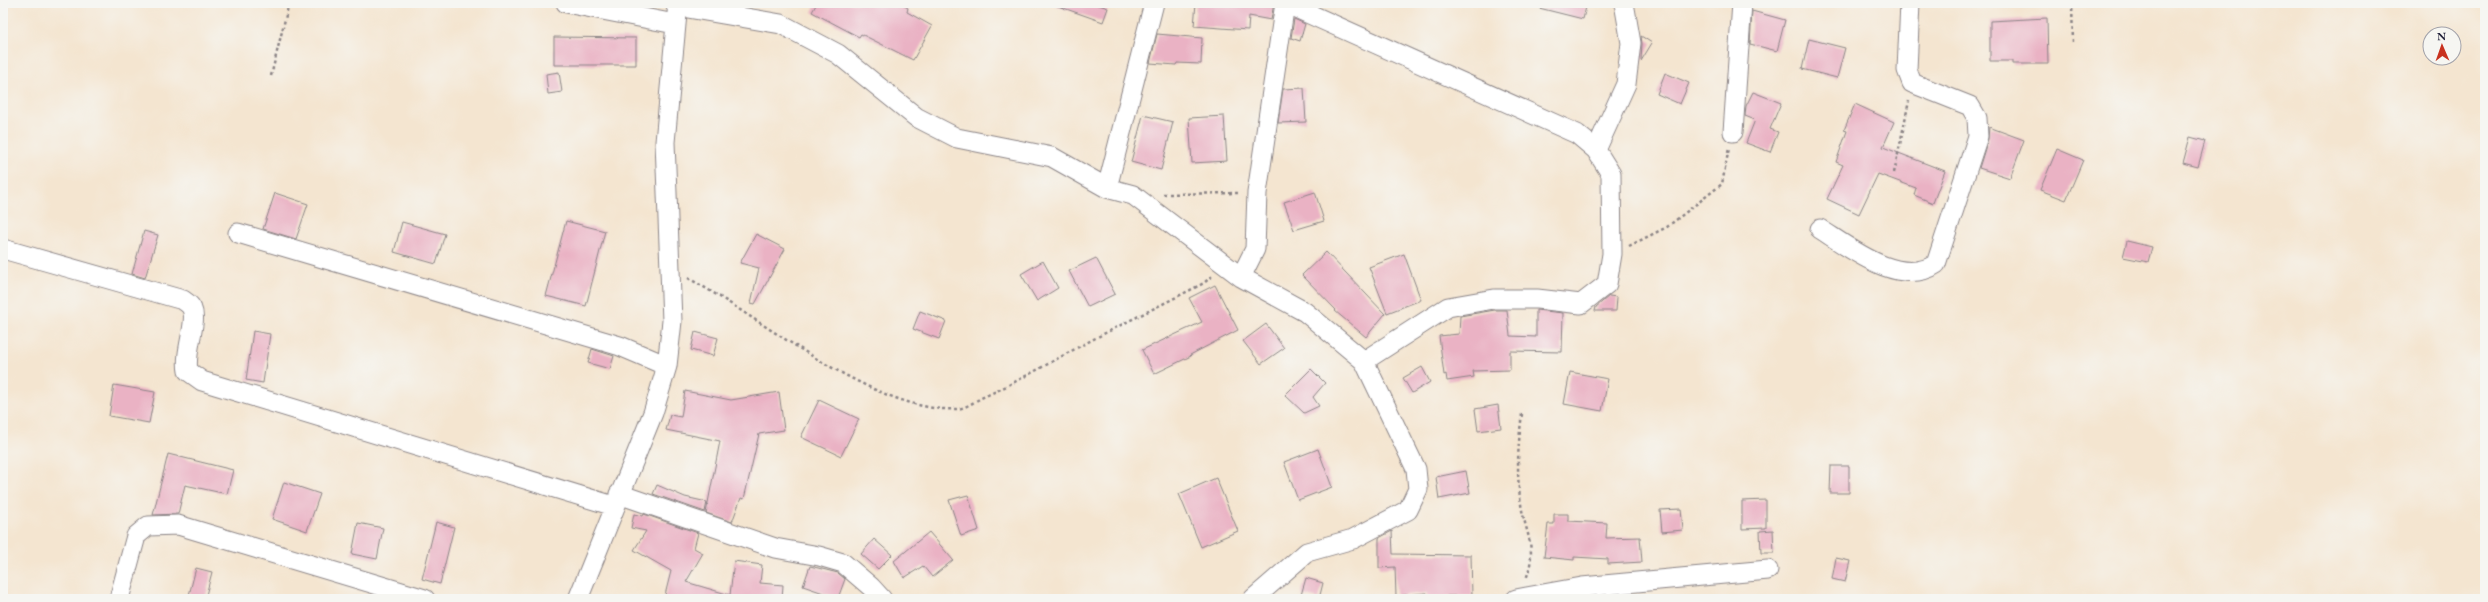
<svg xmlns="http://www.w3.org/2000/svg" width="2488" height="602" font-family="'EB Garamond',serif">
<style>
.building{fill:#eab2c4}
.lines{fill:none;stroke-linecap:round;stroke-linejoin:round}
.minor-casing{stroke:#8b8486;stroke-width:21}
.path{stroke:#8b8486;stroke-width:2.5;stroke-dasharray:3 3;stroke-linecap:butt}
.minor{stroke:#fff;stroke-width:19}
</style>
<rect width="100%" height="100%" fill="#f6f6f2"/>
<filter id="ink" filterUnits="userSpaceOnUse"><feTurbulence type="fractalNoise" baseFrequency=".025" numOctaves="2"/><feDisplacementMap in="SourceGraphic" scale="8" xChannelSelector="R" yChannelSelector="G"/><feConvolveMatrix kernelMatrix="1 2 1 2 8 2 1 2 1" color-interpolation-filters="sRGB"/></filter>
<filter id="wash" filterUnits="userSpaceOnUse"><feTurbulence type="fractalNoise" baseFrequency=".012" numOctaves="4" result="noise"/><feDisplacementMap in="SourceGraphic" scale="16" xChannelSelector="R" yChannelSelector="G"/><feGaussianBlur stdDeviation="0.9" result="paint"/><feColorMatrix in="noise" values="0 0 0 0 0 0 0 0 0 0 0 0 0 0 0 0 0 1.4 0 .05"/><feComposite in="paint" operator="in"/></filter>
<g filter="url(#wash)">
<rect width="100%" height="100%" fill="#f4e5d0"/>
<g id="blocks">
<path class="building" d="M817,3H899L908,8L907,12L932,26L913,60L861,34L859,37L812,12Z
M1055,3H1093L1108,8L1103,22L1055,5Z
M1196,3H1274L1271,20L1249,16L1248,30L1194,26Z
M1539,3H1587L1583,19L1539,8Z
M1752,11L1785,20L1777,51L1750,44Z
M2047,18L2048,64H2013V61H1990V21Z
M1294,19L1305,24L1300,41L1291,38Z
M1157,34L1202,38L1201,64L1177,63L1176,65L1150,63Z
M1641,36L1652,43L1641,61L1642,44Z
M554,37L636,38V65H554Z
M1809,39L1845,48L1837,78L1802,69Z
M559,72L562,92L548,94L546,74Z
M1665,73L1689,83L1680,104L1657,94Z
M1304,88L1306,122L1278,123L1283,89Z
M1753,92L1781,103L1770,129L1778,132L1770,152L1746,143L1755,120L1745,116L1746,106Z
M1855,104L1894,122L1883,147L1945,171L1933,203L1914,195L1916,188L1878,174L1859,214L1827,199L1843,165L1836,162L1847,131L1844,130Z
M1143,115L1173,122L1161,170L1131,162Z
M1224,116L1227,161L1192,163L1189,118Z
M1989,127L2024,140L2010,178L1979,168L1988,139Z
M2190,137L2205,141L2198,167L2183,163Z
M2057,149L2083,160L2066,200L2040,190Z
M1315,192L1324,221L1294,230L1284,202Z
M275,193L308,204L296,239L263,229Z
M566,221L605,231L586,306L546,296Z
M402,222L445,234L436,264L394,252Z
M144,231L158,235L145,278L132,274Z
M756,234L785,249L755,304L751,303L759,268L740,263Z
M2127,241L2152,247L2148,262L2123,257Z
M1326,252L1385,314L1366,337L1335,311L1336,310L1302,275Z
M1404,254L1421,300L1387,313L1369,267Z
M1096,258L1115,294L1088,307L1069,271Z
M1043,261L1058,288L1037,301L1021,274Z
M1215,285L1238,330L1190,355L1191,356L1154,374L1142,350L1202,322L1189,298Z
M1609,296L1617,297L1616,311H1595L1596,307Z
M1495,310H1507L1510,336L1536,337V310L1563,313L1562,352L1510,351V370L1473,371L1474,377L1447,381L1446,374L1444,375L1439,336L1459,334L1460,316Z
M920,311L946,321L939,339L913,329Z
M1266,324L1284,348L1261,364L1243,341Z
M253,331L270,334L263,383L246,380Z
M695,332L718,338L713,356L691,350Z
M592,349L614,356L610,369L588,363Z
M1422,367L1430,382L1412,393L1403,378Z
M1311,369L1325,383L1313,397L1319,406L1304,413L1285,395Z
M1570,372L1608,379L1602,411L1564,404Z
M114,385L155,392L149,423L109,416Z
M685,391L731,400L779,392L784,430L759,434L744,499L741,498L732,522L706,513L720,441L666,430L670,415L681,417Z
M819,400L859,419L841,456L801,437Z
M1498,405L1501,428L1478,431L1475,409Z
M1318,449L1332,487L1298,500L1284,462Z
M168,454L233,470L227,494L185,485L178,514L153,515Z
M1831,466H1849V493H1830Z
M1466,471L1470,493L1439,499L1436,477Z
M1216,478L1238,531L1201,547L1179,494Z
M284,482L320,494L307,531L272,519Z
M657,485L685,497L707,502L705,512L653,494Z
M968,495L979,530L961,536L949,500Z
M1766,500V528L1742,529V501Z
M1681,509L1683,530L1662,532L1660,510Z
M634,514L643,516L644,514L698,533L694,548L703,553L686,582L730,595L734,561L762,565L760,583L783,585L782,599H664L671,571L634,550L646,531L631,528Z
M1554,514H1568V521L1607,523L1606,538L1640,537L1642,562L1608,564V559L1574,557V560L1544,557L1548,524H1554Z
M436,522L454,527L440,584L422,579Z
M358,523L383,528L377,559L352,554Z
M1773,530L1774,553H1761L1760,531Z
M1392,531L1393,554L1471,555L1472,596H1447V599H1427V593L1396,596L1395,567L1379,568V538Z
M929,532L953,560L932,577L923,566L904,578L894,561Z
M874,539L892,555L878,569L861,554Z
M1836,558L1850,561L1845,582L1832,579Z
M810,566L838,573L845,579L838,598L803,586Z
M196,568L212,572L205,599H188Z
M1306,578L1323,583L1319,599L1301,595Z"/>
</g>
</g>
<g filter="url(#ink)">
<use href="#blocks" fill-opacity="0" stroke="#8b8486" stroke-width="1"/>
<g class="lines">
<g class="minor-casing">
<path id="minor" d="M566,3L675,24
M1285,3L1577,134L1596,150L1611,174L1612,254L1607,284L1581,304L1537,299H1494L1448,307L1364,361
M676,6L781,24L838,54L916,117L957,138L1052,157L1107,188L1133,195L1241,277L1305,312L1364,361L1416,469L1418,489L1408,510L1353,539L1307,552L1253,599
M1733,132L1742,3
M1596,150L1626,84L1631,43L1624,3
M1107,188L1154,3
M1820,229C1850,248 1900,288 1936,264L1978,136L1977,118L1970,106L1912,83L1907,70L1910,3
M238,233L620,346L667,366
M3,249L183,300C186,302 191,305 192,309C198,322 184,352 188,371L202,381L614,506
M1241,277L1255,249L1257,193L1285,3
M619,494L775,548L819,556L843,563L871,587L882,599
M119,599L136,536L148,526L178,525L425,599
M578,599L653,413L667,366L672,321L665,142L678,3
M1516,599L1582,587L1768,570"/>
</g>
<path class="path" d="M2072,3L2073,44
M271,76L289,3
M1894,173L1909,101
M1163,194L1240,193
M1629,246L1667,227L1722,184L1729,148
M688,278C758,316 876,414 956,409C964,409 974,402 981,398C1018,382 1052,361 1088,342C1126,322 1165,303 1204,283L1212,276
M1522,414C1518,443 1516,475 1521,504C1525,533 1538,547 1526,579"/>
<use href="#minor" class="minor"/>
</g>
</g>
<rect width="2488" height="602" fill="none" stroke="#f6f6f2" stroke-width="16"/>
<g transform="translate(2442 46) rotate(358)"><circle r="19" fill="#f6f6f2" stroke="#a1a1a9"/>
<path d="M0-3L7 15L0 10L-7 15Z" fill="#c8321e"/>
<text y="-6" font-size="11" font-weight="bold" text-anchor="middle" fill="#22223b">N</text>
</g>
</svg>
